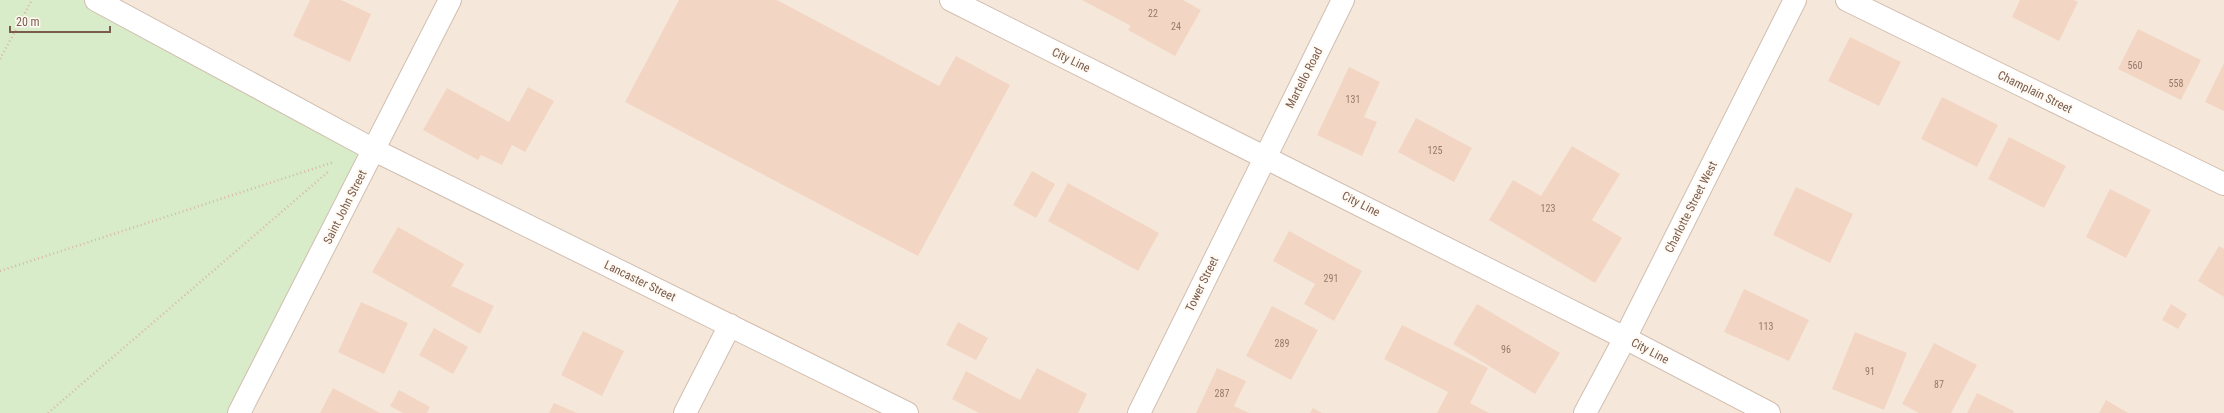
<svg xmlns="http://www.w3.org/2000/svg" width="2224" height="413" font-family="'Roboto Condensed',sans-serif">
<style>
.residential{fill:#f5e8da}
.green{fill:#d8ecc9}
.building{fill:#f3d5c3}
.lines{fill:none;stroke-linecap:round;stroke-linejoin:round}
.minor-casing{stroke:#d1beb0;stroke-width:24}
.tertiary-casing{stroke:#d1beb0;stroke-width:24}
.path{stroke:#d9b8a5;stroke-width:2.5;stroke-dasharray:1 3;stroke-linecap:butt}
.minor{stroke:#fff;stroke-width:22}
.tertiary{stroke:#fff;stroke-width:22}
.labels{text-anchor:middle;stroke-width:4;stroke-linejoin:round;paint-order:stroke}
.number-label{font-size:10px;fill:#987a6a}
.street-label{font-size:12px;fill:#7a5c4d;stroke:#fffaf3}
</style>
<rect width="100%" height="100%" fill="#fdf6ec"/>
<path class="residential" d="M0,0H2224V413H0Z"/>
<path class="green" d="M0,0H96L374,150L239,413H0Z"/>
<path class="building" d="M310,0H341L371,14L350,62L293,36Z
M679,0H777L939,86L956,56L1010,85L918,256L625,102Z
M1082,0H1183L1201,10L1175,56L1128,30L1131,26Z
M2020,0H2074L2078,2L2059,41L2012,17Z
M2138,29L2201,60L2181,100L2118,69Z
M1850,37L1901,62L1879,106L1828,81Z
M2224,63V111L2205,102Z
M1349,67L1380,82L1364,117L1377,122L1362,156L1317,135Z
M528,87L554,101L525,152L512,145L502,165L481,155L478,160L423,130L447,88L509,122Z
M1942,97L1998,125L1977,167L1921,139Z
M1416,118L1472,148L1454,182L1398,152Z
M2009,137L2066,166L2044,208L1988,179Z
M1572,146L1620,174L1592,220L1622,238L1595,283L1489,220L1513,180L1541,196Z
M1032,171L1055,184L1036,218L1013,205Z
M1068,183L1159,233L1138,271L1048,221Z
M1796,187L1853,214L1830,263L1773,235Z
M2110,189L2151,210L2126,258L2086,237Z
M398,227L464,264L449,290L452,286L494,306L480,334L372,272Z
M1289,231L1362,271L1334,321L1304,304L1315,284L1273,261Z
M2219,246L2224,249V297L2198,281Z
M1744,289L1809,320L1789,361L1724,332Z
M361,302L408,323L384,374L338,352Z
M1477,304L1560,353L1535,394L1453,344Z
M2171,304L2187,314L2178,329L2162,320Z
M1272,306L1318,330L1291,380L1246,356Z
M958,322L988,338L976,360L946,345Z
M1402,325L1488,368L1470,403L1489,413H1437L1448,392L1384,359Z
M434,328L468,347L453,374L419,355Z
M583,331L624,351L602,396L561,375Z
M1855,332L1907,353L1884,410L1832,389Z
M1934,343L1977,365L1951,413H1919L1902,404Z
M1037,368L1087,394L1078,413H979L952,399L966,371L1020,400Z
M1217,368L1246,381L1234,406L1249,413H1196Z
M333,388L380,413H320Z
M399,390L430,407L427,413H403L390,406Z
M1977,393L2014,411L2013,413H1967Z
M2106,400L2128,413H2099Z
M554,403L577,413H549Z
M1313,408L1322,413H1310Z"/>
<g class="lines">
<g class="minor-casing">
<path id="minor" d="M951,0L1625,338L1769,413
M1847,0L2224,184
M374,150L907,413
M685,413L730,325
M1139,413L1343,0
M1585,413L1625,338L1795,0"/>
</g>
<g class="tertiary-casing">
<path id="tertiary" d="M96,0L374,150
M239,413L450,0"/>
</g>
<path class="path" d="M0,59L32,0
M0,271L334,162
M48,413L328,172"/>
<use href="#minor" class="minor"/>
<use href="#tertiary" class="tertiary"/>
</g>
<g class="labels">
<g class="number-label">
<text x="1153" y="17">22</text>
<text x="1176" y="30">24</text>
<text x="2135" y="69">560</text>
<text x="2176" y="87">558</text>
<text x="1353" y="103">131</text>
<text x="1435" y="154">125</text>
<text x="1548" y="212">123</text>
<text x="1331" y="282">291</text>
<text x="1766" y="330">113</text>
<text x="1282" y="347">289</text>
<text x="1506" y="353">96</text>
<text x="1870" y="375">91</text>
<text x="1939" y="388">87</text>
<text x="1222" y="397">287</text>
</g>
<g class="street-label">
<text transform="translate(1071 60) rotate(26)" y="4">City Line</text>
<text transform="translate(1304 78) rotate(-63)" y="4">Martello Road</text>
<text transform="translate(2035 92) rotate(26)" y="4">Champlain Street</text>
<text transform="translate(1361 204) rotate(27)" y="4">City Line</text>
<text transform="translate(345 207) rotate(-63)" y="4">Saint John Street</text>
<text transform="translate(1691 207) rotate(-63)" y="4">Charlotte Street West</text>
<text transform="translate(640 281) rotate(26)" y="4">Lancaster Street</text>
<text transform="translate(1202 284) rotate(-64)" y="4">Tower Street</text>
<text transform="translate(1650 351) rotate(28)" y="4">City Line</text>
</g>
</g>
<path d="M10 26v6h100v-6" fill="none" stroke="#7a5c4d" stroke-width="2"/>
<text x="16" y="26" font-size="12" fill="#7a5c4d" stroke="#fffaf3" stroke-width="3" paint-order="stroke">20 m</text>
</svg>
